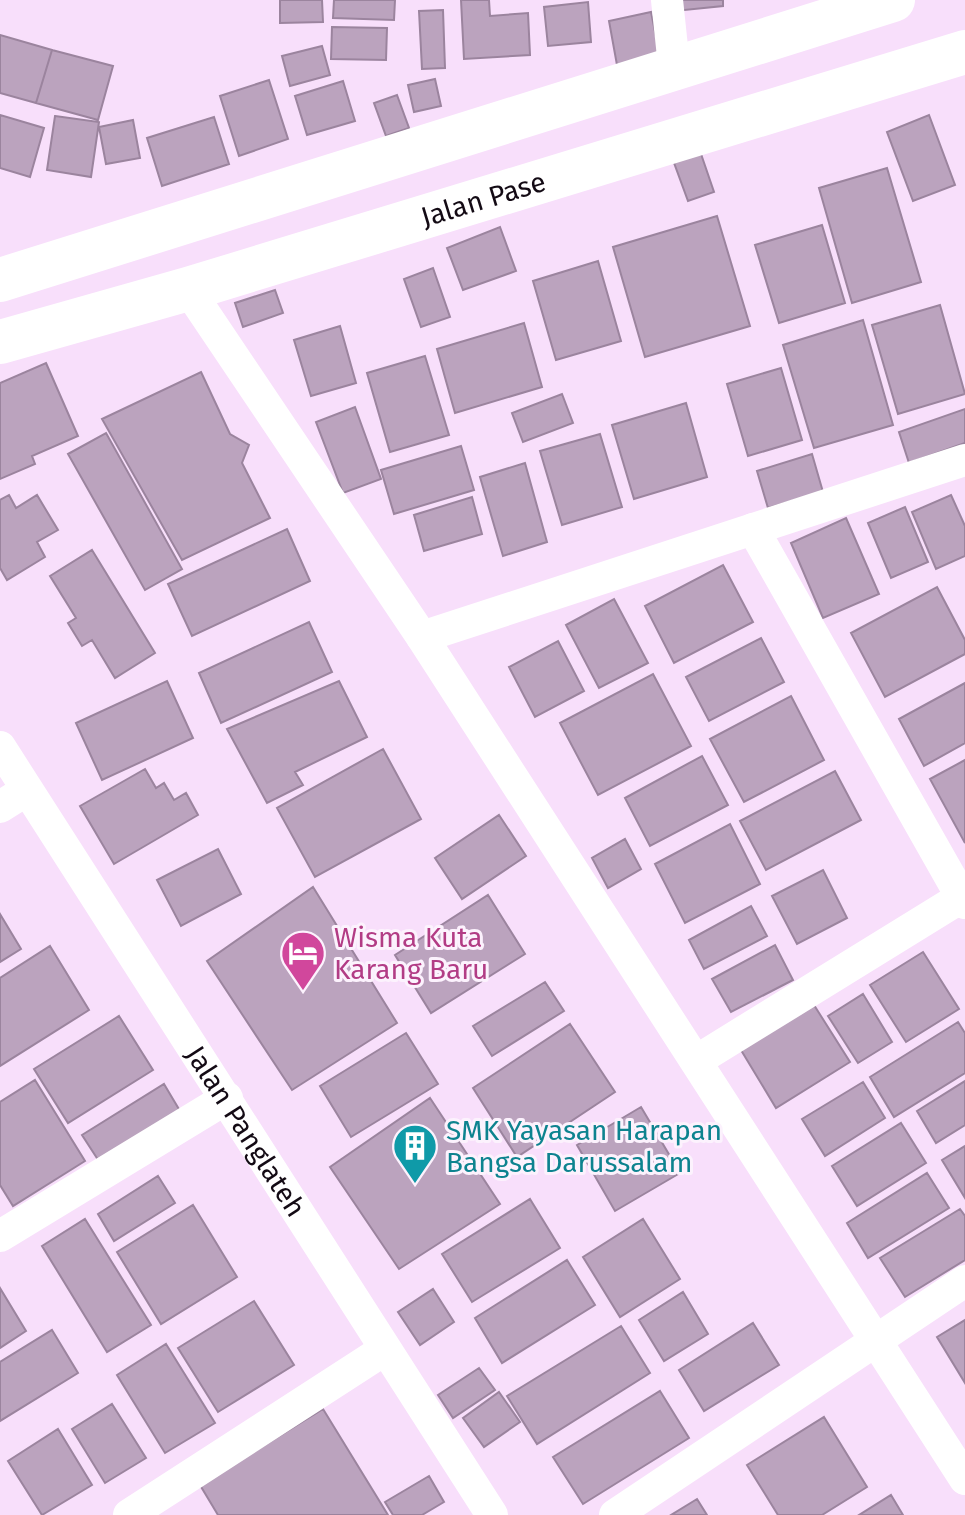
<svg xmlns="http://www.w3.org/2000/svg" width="965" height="1515" font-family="'Fira Sans',sans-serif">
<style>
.building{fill:#bba3be;stroke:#9b849e;stroke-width:2}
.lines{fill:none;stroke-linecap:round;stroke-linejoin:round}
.street{stroke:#fff;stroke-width:32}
.secondary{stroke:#fff;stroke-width:44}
.labels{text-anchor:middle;stroke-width:6;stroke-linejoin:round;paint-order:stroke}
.street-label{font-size:28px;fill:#130a14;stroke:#fcf2fd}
.hotel-label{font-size:28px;fill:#b23c85;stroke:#fcf2fd;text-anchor:start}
.culture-label{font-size:28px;fill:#0d838f;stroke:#fcf2fd;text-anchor:start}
</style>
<rect width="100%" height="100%" fill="#f8dffb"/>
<path class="building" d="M280,0H322L323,22L280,23Z
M334,0H395L394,20L333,18Z
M461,0H489L490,16L528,13L530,55L464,59Z
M674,0H723V6L675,11Z
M588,2L591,42L548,46L544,7Z
M443,10L445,68L422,69L419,11Z
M651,12L660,56L617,65L609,21Z
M332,27L387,28L386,60L331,59Z
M0,35L52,50L36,103L0,93Z
M322,46L330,75L290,86L282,56Z
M52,50L113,66L98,120L36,103Z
M435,79L441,106L414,112L408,85Z
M269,80L288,139L239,156L220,96Z
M343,81L355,121L307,135L295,96Z
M397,95L409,128L386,136L374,103Z
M0,115L44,128L30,177L0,168Z
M929,115L955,185L913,201L887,132Z
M55,116L99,122L91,177L47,170Z
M214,117L229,164L162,186L147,138Z
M133,120L140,158L106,164L99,127Z
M700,151L714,192L688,201L673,160Z
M887,168L921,282L852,303L819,188Z
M717,216L750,326L645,357L613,247Z
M822,225L845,303L779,323L755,245Z
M500,227L516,271L463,290L447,248Z
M598,261L621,341L556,360L533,281Z
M433,268L450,317L421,327L404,279Z
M275,290L283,313L243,327L235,303Z
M940,305L965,394L898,414L872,325Z
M863,320L893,425L814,448L783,345Z
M524,323L542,387L455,413L437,349Z
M340,326L356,383L311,396L294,340Z
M425,356L449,435L390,452L367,373Z
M46,363L78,436L32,456L35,464L0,479V383Z
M781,368L802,440L748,456L727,384Z
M201,372L230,434L249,445L242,463L270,518L182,560L102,419Z
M562,394L573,423L523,442L512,413Z
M686,403L707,477L634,499L612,425Z
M355,407L381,479L343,493L316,422Z
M965,409V443L909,463L899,432Z
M106,433L182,569L145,590L68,454Z
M600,434L622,507L562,525L540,451Z
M461,446L474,490L394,514L381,470Z
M812,454L823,492L768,508L757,471Z
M525,463L547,542L503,556L480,477Z
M9,495L16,508L37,495L58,530L37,542L45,557L7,580L0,568V500Z
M951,495L965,526V556L936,569L912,512Z
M472,497L482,534L424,551L414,515Z
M905,507L928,562L891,578L868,523Z
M846,518L879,594L823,618L791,543Z
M287,529L310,581L192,636L168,584Z
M92,550L155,653L115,678L92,640L82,646L68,623L76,618L50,576Z
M723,565L753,622L674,663L645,606Z
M937,587L965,640V654L885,697L851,633Z
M614,599L648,663L599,688L566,625Z
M309,622L332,672L221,723L199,673Z
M761,638L784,682L709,721L686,677Z
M558,641L584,691L535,717L509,667Z
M653,674L691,746L598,795L560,723Z
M167,681L193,738L102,780L76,723Z
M339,681L367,737L295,772L303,785L267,803L227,729Z
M965,683V743L924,766L899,719Z
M791,696L824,760L744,802L710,739Z
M383,749L421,819L315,877L277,808Z
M702,756L728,805L650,846L625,798Z
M965,760V843L930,779Z
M145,769L156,788L164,783L174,800L186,793L198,815L114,864L80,806Z
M835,771L861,820L766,870L740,821Z
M499,815L526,856L462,899L435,858Z
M730,824L760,884L685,923L655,864Z
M625,839L641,869L608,888L592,858Z
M218,849L241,894L181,926L157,880Z
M823,870L847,918L797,944L772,896Z
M313,887L397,1023L292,1090L207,961Z
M488,895L525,954L431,1013L395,955Z
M751,906L767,936L704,969L689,940Z
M0,914L21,949L0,962Z
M775,945L793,980L731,1012L712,979Z
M50,946L89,1010L0,1066V978Z
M923,952L959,1009L906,1042L870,985Z
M545,982L564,1011L492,1056L473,1026Z
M863,994L892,1042L858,1063L828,1016Z
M814,1005L850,1062L776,1108L741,1050Z
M119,1016L153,1070L68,1123L34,1069Z
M958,1022L965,1033V1073L894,1117L870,1077Z
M570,1024L615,1092L517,1157L473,1088Z
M406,1033L438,1084L351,1137L320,1086Z
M35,1080L85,1161L13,1206L0,1185V1102Z
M965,1081V1125L936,1143L917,1111Z
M863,1082L885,1118L825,1156L802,1119Z
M164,1084L183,1116L102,1166L82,1135Z
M430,1098L500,1204L399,1269L330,1167Z
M641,1107L680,1173L615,1211L577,1145Z
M901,1123L926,1163L857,1206L832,1166Z
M965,1146V1198L942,1160Z
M927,1173L949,1208L868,1258L847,1223Z
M158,1176L175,1203L114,1241L98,1214Z
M530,1199L560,1248L472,1302L442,1254Z
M193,1205L237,1277L161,1324L117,1252Z
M960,1209L965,1216V1260L905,1297L880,1258Z
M85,1219L151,1325L107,1352L42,1246Z
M643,1219L680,1279L620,1317L583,1257Z
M567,1260L595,1305L502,1363L475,1318Z
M0,1288L26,1331L0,1348Z
M433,1289L454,1322L420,1345L398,1312Z
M683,1292L708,1334L664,1361L639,1320Z
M254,1301L294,1365L218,1412L178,1348Z
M965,1320V1383L937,1337Z
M753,1323L779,1365L704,1411L679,1370Z
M621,1326L650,1373L537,1444L507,1396Z
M52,1330L78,1373L0,1421V1362Z
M166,1344L215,1423L165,1453L117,1375Z
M479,1368L495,1390L453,1418L438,1395Z
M660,1391L689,1438L583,1504L553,1457Z
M499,1392L520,1422L484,1447L463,1418Z
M112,1404L146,1458L105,1483L72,1429Z
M323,1409L388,1515H218L200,1485Z
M824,1417L867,1487L822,1515H778L747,1465Z
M58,1429L92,1485L42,1515L8,1461Z
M429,1476L444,1502L422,1515H393L385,1502Z
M891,1495L903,1515H859Z
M697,1499L707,1515H671Z"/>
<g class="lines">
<g class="street">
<path d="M667,0L674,66"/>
<path d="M188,289L422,637L965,1479"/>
<path d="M753,529L965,903"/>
<path d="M422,637L965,460"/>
<path id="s1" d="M0,747L492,1515"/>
<path d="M0,807L27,790"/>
<path d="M696,1061L965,895"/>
<path d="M0,1236L227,1098"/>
<path d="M129,1515L384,1350"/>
<path d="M615,1515L965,1281"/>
</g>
<g class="secondary">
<path d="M0,280L893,0"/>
<path id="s2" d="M0,342L188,289L965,52"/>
</g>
</g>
<defs>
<g id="hotel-pin" transform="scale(2.3)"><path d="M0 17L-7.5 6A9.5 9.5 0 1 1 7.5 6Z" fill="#d1479c" stroke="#fcf2fd"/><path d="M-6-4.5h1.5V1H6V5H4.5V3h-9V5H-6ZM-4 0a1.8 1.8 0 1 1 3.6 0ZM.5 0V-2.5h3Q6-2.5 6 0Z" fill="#fff"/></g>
<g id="building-pin" transform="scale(2.3)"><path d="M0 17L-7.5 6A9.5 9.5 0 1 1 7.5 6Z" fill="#0f9aa8" stroke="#fcf2fd"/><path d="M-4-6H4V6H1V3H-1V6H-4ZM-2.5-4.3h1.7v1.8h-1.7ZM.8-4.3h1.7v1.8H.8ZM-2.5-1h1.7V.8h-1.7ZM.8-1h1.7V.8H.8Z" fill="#fff"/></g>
</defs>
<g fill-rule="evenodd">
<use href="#hotel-pin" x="303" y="953"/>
<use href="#building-pin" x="415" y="1146"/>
</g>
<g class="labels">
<g class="street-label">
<text dy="10" stroke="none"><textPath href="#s2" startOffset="504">Jalan Pase</textPath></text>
<text dy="10" stroke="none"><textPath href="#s1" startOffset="456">Jalan Panglateh</textPath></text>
</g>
<g class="hotel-label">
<text x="334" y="947">Wisma Kuta<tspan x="334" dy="32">Karang Baru</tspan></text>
</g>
<g class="culture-label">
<text x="446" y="1140">SMK Yayasan Harapan<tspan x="446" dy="32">Bangsa Darussalam</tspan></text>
</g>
</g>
</svg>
